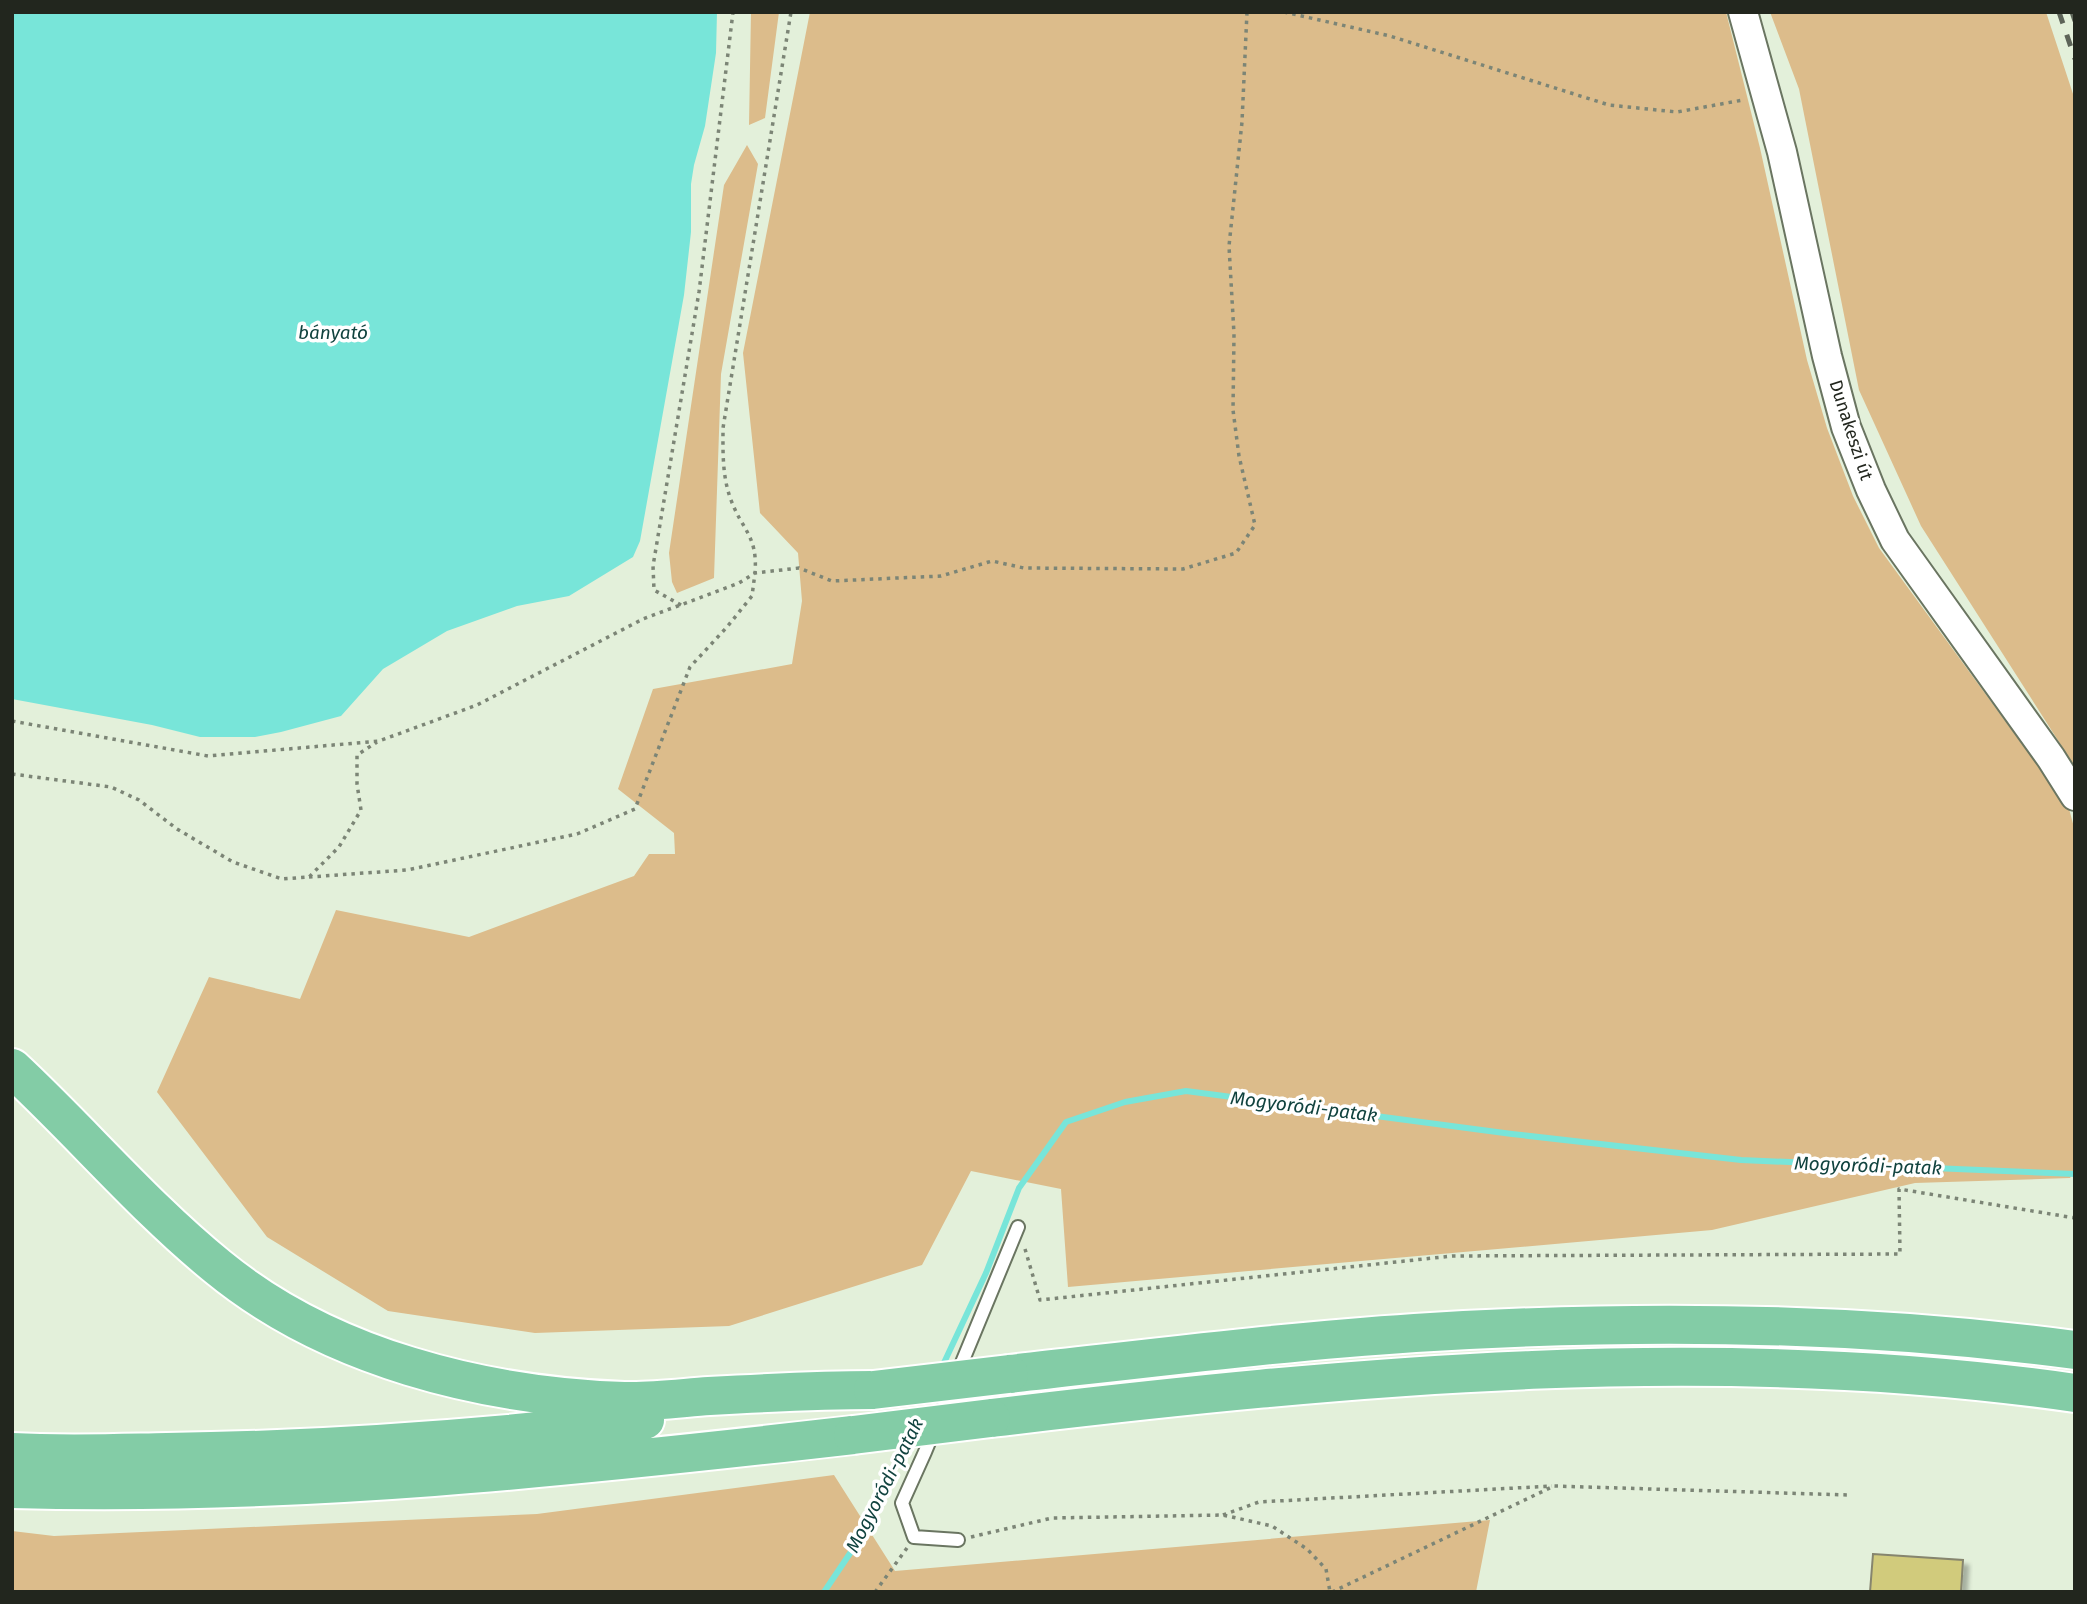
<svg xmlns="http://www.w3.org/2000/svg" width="2087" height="1604" font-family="'Fira Sans',sans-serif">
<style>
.green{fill:#dcbc8b}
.water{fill:#78e5d9}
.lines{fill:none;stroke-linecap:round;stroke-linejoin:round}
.stream{stroke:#78e5d9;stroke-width:6}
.building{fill:#d1cb7b;stroke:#86856e;stroke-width:2;filter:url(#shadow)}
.service-casing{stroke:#6a7561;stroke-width:16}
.tertiary-casing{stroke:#6a7561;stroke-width:32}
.trunk-casing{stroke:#fff;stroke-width:42}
.path{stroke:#7c8576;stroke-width:3.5;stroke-dasharray:3.5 5;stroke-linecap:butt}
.service{stroke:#fff;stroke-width:12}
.tertiary{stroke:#fff;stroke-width:28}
.trunk{stroke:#83cca6;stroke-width:38}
.rail{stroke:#5d6458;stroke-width:5;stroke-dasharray:12 12;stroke-linecap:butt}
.trunk-bridge-casing{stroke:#fff;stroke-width:42;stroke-linecap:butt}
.trunk-bridge{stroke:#83cca6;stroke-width:38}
.labels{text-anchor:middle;stroke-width:7;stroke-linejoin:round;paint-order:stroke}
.street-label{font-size:18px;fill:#22261e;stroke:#fff}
.water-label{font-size:19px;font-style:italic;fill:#11433f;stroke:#fff}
</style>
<defs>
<filter id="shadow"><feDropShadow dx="5.5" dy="5.5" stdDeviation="2" flood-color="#0004"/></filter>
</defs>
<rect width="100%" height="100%" fill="#e3f0da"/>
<path class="green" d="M751,12H779L765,118L749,125Z
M810,12H1726L1760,148L1807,360L1827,428L1853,496L1879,548L2062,799L2068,805L2075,831V1170L2070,1178L1915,1183L1712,1230L1068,1287L1061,1189L971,1171L922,1265L729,1326L535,1333L388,1311L267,1237L157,1092L209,977L300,999L336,910L469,937L634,876L649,854H675L674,833L618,789L653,689L792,664L802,601L798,553L760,513L743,353Z
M1770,12H2046L2075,100V767L1921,526L1859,390L1799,89Z
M747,145L758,164L721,374L714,578L677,593L672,582L669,553L724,185Z
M834,1475L895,1571L1490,1520L1476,1592H12V1531L54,1536L537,1514Z"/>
<path class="water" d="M12,12H717L716,53L705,126L694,165L691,184V232L684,295L640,541L633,557L569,596L517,606L447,631L383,669L341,716L281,732L255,737H200L152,725L12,699Z"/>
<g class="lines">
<path class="stream" d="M942,1367L986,1273L1019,1188L1066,1122L1125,1102L1186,1091L1512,1134L1741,1160L2075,1174
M824,1592L863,1534L907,1441"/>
</g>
<path class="building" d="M1873,1554L1963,1560L1961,1592H1870Z"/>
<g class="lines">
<g class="service-casing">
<path id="service" d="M958,1540L914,1537L902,1503L925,1452L1018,1227"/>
</g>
<g class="tertiary-casing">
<path id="tertiary" d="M1743,12L1782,152L1827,356L1846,427L1871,490L1895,540L2051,758L2075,796"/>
</g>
<g class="trunk-casing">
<path id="trunk" d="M12,1068C82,1133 144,1207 218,1267C329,1358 483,1396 624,1401C652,1402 681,1398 709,1396C763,1393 818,1390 873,1390
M1009,1374C1144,1359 1279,1342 1415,1333C1635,1319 1857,1321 2075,1350
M991,1418C1351,1375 1714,1341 2075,1393
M12,1452C64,1455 115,1453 167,1452C327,1450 486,1438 645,1420
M12,1489C294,1497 573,1467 853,1435"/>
</g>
<path class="path" d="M1284,12L1390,36L1609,105L1677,112L1743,100
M681,605L654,590L653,566L699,292L733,12
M12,721L208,756L379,741L477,705L643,619L739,583L755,573C758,536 742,530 731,500C722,476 723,452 723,428L791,12
M12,774L111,787L139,800L177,829L233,862L282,879L309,877L339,847L361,810L357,784V755L377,742
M309,877L407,870L577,834L635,809L690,667L727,627L752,596L755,573L799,568L832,581L941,576L992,561L1024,568L1183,569L1236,553L1255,525L1239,456L1233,410L1234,334L1229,246L1242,122L1247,12
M1025,1249L1040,1300L1452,1256L1900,1254L1899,1189L2075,1218
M1223,1515L1259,1502L1552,1486
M971,1537L1052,1518L1223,1515L1272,1526L1307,1549L1326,1569L1330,1592
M875,1592L907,1548
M1332,1592L1554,1486L1848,1495"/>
<use href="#service" class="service"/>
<use href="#tertiary" class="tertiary"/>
<use href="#trunk" class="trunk"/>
<path class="rail" d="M2059,12L2075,59
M2072,12L2075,21"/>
<g class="trunk-bridge-casing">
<path id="trunk-bridge" d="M873,1390L1009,1374
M853,1435L991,1418"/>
</g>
<use href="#trunk-bridge" class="trunk-bridge"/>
</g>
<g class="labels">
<g class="street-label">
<text transform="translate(1851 430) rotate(72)" y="6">Dunakeszi út</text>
</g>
<g class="water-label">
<text x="333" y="339">bányató</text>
<text transform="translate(1304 1106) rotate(7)" y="7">Mogyoródi-patak</text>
<text transform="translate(1868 1165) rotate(2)" y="7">Mogyoródi-patak</text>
<text transform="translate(884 1485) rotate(-63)" y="7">Mogyoródi-patak</text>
</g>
</g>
<rect width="2087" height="1604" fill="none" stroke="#22261e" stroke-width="28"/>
</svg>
